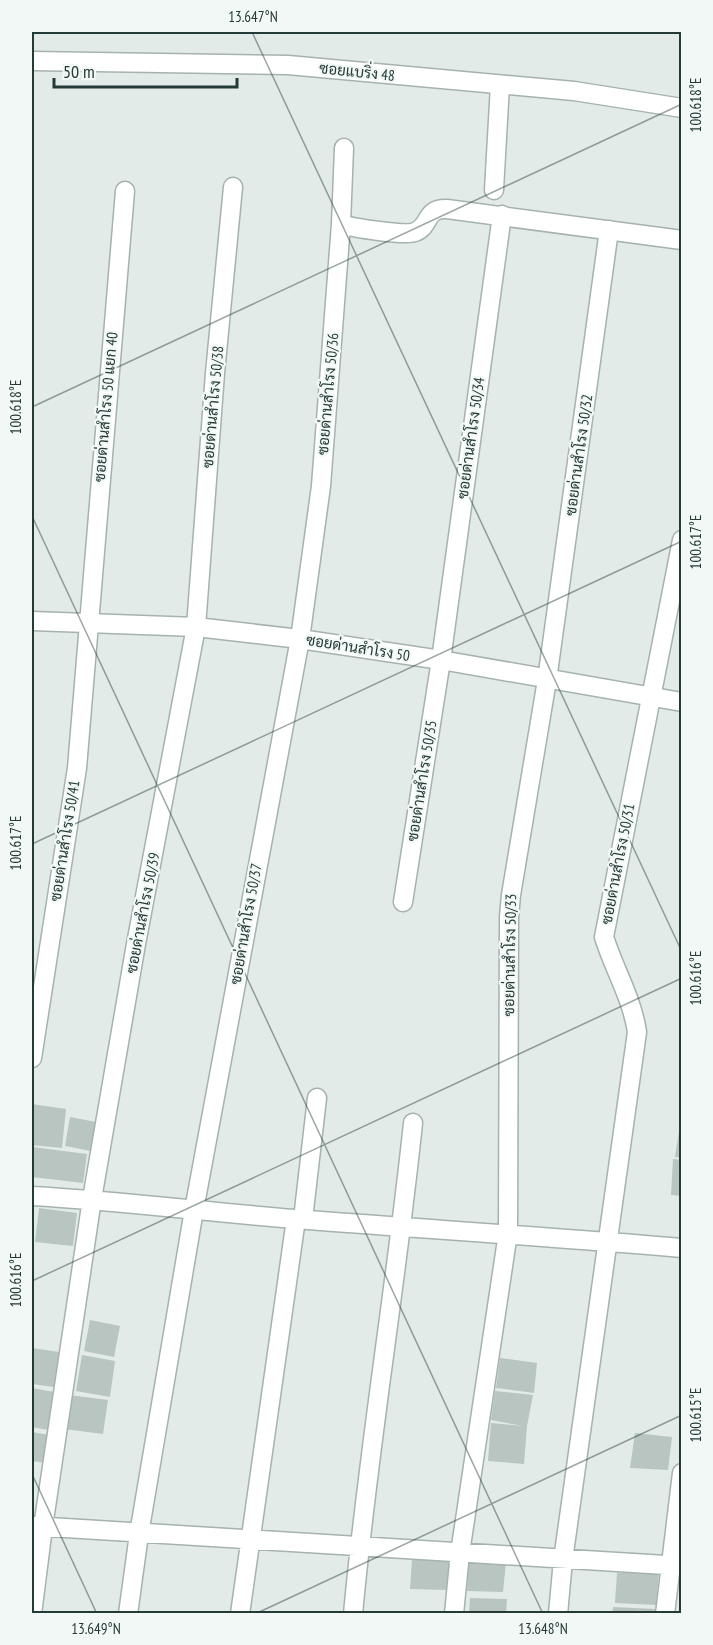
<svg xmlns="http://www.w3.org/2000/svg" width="713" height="1645" font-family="'PT Sans Narrow',Sarabun,sans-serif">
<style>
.building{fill:#b8c5c1}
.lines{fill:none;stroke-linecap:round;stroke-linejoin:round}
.minor-casing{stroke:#a5b2af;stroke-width:21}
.minor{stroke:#fff;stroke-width:18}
.ticks{fill:none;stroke:#243a37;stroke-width:1.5;stroke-opacity:0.45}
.labels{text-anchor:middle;stroke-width:4.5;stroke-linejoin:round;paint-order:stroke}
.street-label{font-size:15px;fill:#243a37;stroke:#f2f8f6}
.neatline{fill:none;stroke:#243a37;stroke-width:2}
.ticks-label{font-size:15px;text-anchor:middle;fill:#243a37}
</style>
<rect width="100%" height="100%" fill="#e2ebe8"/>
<path class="building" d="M32,1104L66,1109L62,1148L32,1145Z
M70,1117L96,1122L91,1151L65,1146Z
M680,1125H682V1158L675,1157Z
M32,1147L87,1154L83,1183L32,1177Z
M673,1159L682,1160V1196L671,1195Z
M39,1208L77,1213L73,1246L35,1242Z
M90,1320L120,1326L114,1357L84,1351Z
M32,1348L59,1352L54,1387L32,1384Z
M82,1355L115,1361L110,1397L76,1391Z
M500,1358L537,1363L534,1393L496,1388Z
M32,1388L54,1392L48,1430L32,1427Z
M495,1391L533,1395L527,1426L524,1464L488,1461L491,1423L523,1426L491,1420Z
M69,1395L108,1400L103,1434L64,1429Z
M32,1432L50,1435L47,1463L32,1461Z
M635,1433L672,1437L668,1470L630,1468Z
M412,1559L449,1560L447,1590L410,1589Z
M469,1561L506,1562L503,1592L467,1591Z
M659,1572L656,1605L615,1603L617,1573Z
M470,1598L507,1599L506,1614H469Z
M613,1607L656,1609L655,1614H612Z"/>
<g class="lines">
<g class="minor-casing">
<path id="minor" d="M32,61L288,65L574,91L682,108
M494,190L500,85
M341,224C353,228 406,236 415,232C431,226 424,208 447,209L682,240
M32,621L196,627L300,639L441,660L682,702
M403,902L441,660L502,215
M32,1058L77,768L125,191
M32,1196C120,1201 207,1212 295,1219C424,1229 553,1237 682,1248
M303,1219L317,1098
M33,1526L682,1566
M32,1614L43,1527L92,1199L136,944L196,627L215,373L233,187
M128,1614L139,1534L194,1210L300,639L321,486L341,224L344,148
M240,1614L296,1219
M353,1614C368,1450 396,1287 413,1123
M454,1614L460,1553L508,1233L509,917L511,895L547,680L609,230
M558,1614L563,1560L637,1032C632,998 614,969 604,937L682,540
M665,1614L682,1473"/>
</g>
<use href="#minor" class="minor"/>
</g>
<path class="ticks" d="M252,32L682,952M32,407L682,104M32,516L543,1614M32,844L682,541M32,1281L682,978M32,1474L97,1614M255,1614L682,1415"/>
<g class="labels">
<g class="street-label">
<text transform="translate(357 72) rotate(6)" y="5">ซอยแบริ่ง 48</text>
<text transform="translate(328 394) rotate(-85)" y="5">ซอยด่านสำโรง 50/36</text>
<text transform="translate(106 407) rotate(-85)" y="5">ซอยด่านสำโรง 50 แยก 40</text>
<text transform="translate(213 407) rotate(-85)" y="5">ซอยด่านสำโรง 50/38</text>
<text transform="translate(471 438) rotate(-82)" y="5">ซอยด่านสำโรง 50/34</text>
<text transform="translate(579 455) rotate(-82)" y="5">ซอยด่านสำโรง 50/32</text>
<text transform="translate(358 648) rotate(9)" y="5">ซอยด่านสำโรง 50</text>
<text transform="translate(422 781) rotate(-81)" y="5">ซอยด่านสำโรง 50/35</text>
<text transform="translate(65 841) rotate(-81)" y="5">ซอยด่านสำโรง 50/41</text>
<text transform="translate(618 864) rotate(-79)" y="5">ซอยด่านสำโรง 50/31</text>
<text transform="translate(143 913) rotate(-79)" y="5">ซอยด่านสำโรง 50/39</text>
<text transform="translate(246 924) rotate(-80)" y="5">ซอยด่านสำโรง 50/37</text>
<text transform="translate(510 955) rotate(-89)" y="5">ซอยด่านสำโรง 50/33</text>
</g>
</g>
<rect width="713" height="1645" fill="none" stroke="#f2f8f6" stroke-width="66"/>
<path d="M54 78v9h183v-9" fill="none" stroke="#243a37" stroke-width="3"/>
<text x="63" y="78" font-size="18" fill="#243a37" stroke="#f2f8f6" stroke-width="4.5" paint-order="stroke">50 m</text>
<rect x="33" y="33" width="647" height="1579" class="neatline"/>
<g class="ticks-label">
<text x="253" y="22">13.647°N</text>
<text transform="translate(696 105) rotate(-90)" y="5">100.618°E</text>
<text transform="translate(16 407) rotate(-90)" y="5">100.618°E</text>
<text transform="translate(696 542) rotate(-90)" y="5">100.617°E</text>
<text transform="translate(16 843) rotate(-90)" y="5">100.617°E</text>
<text transform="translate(696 978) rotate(-90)" y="5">100.616°E</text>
<text transform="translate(16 1280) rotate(-90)" y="5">100.616°E</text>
<text transform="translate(696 1415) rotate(-90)" y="5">100.615°E</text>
<text x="96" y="1634">13.649°N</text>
<text x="543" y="1634">13.648°N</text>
</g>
</svg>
